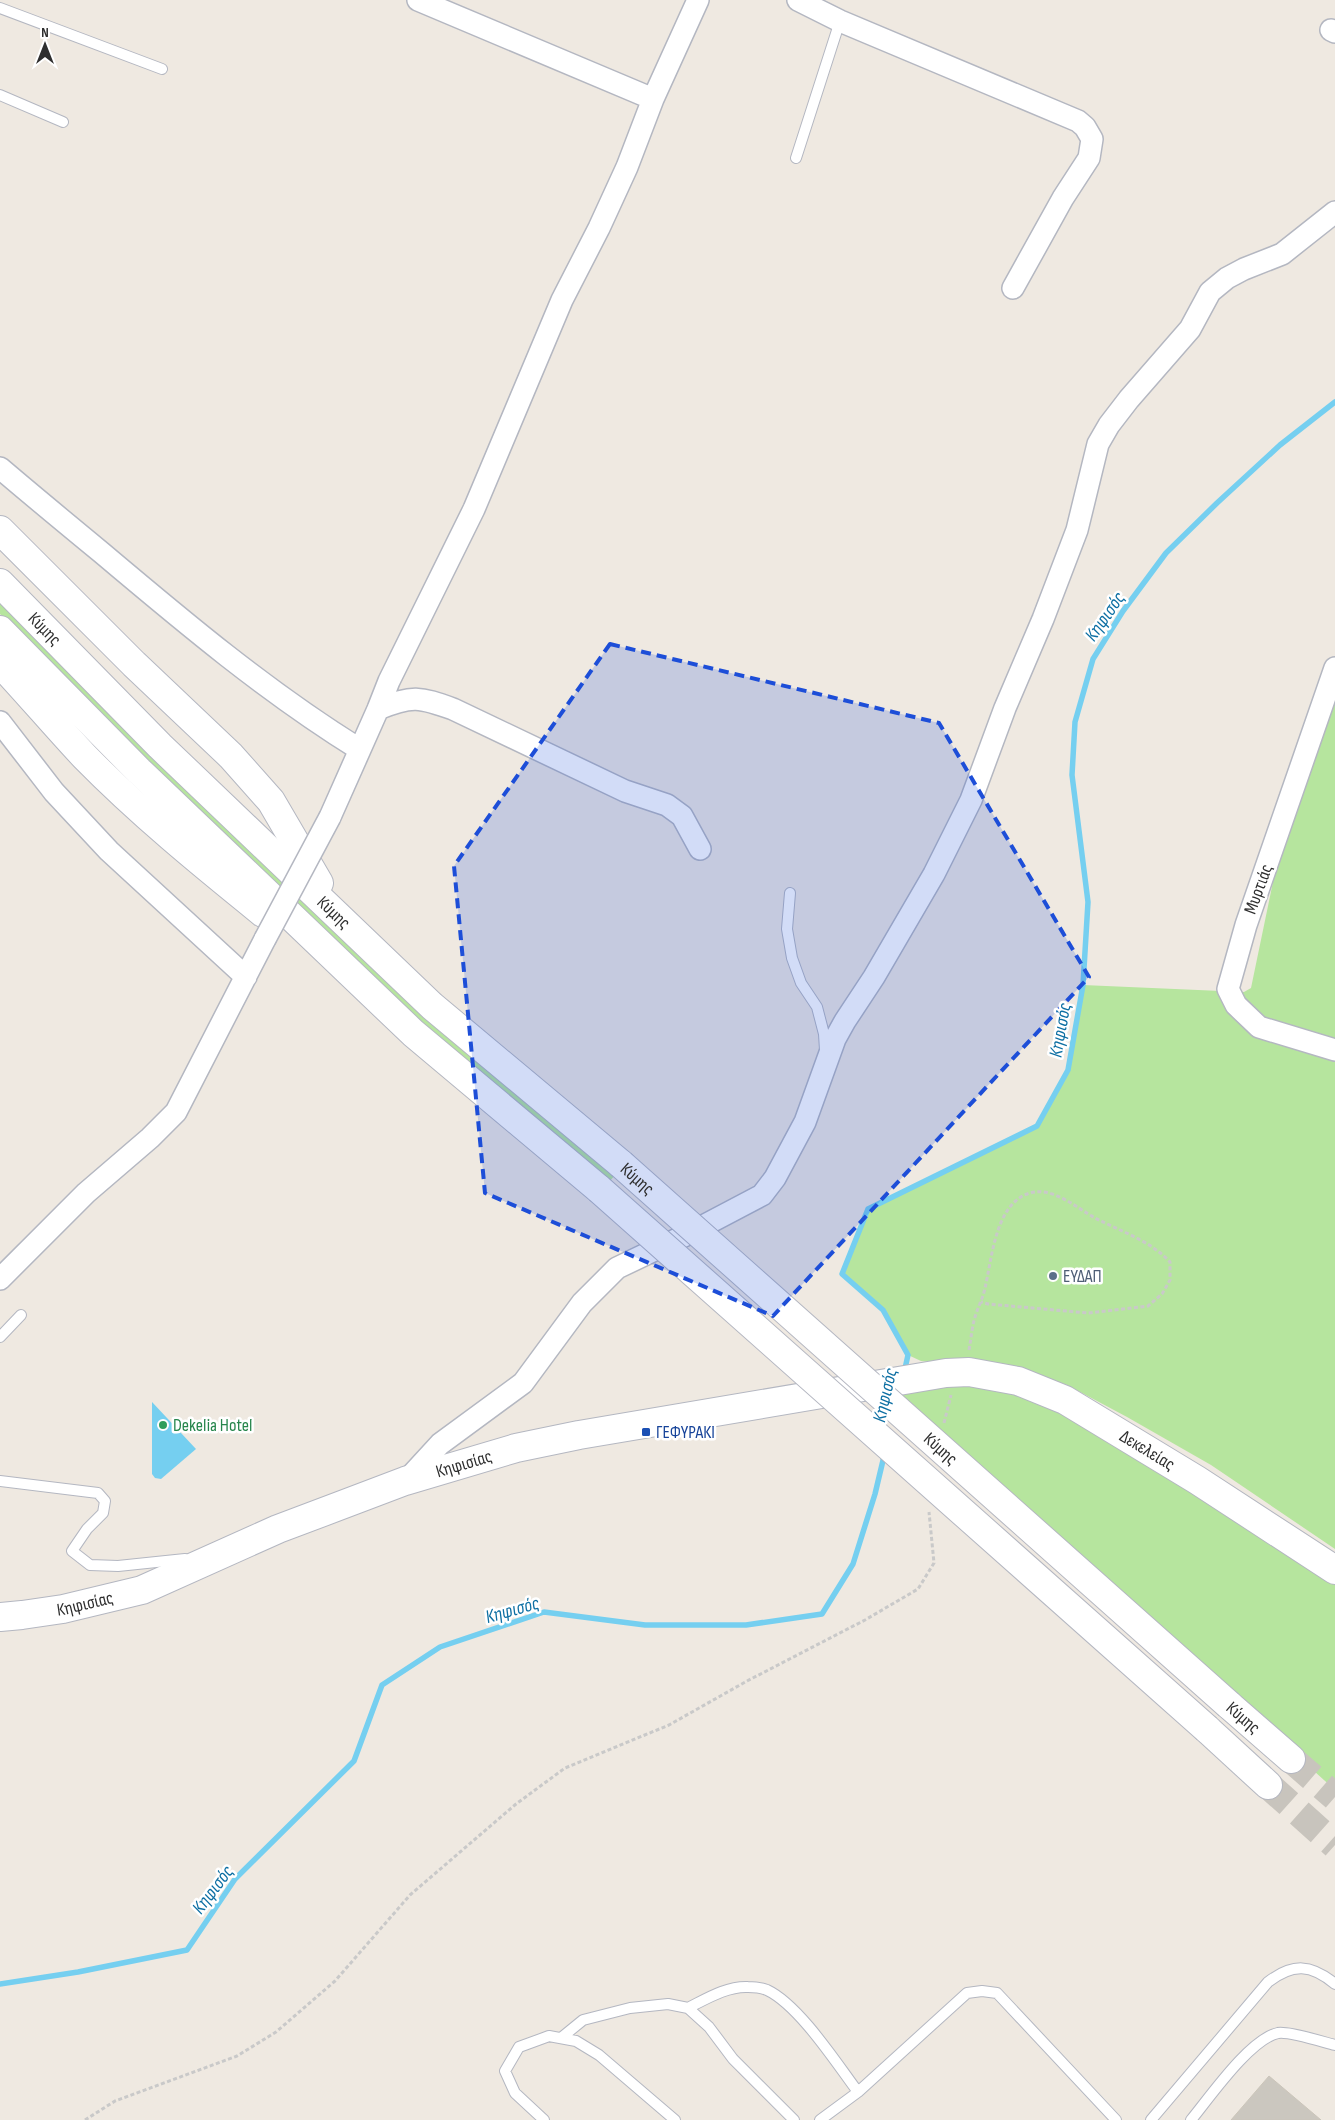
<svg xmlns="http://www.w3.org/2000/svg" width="1335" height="2120" font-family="'Sofia Sans Condensed',sans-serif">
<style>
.green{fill:#b6e59e}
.water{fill:#75cff0}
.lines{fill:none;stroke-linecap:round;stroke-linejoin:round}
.stream{stroke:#75cff0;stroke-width:5.5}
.building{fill:#cbc7bf;stroke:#cbc5ba}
.secondary-tunnel{stroke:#c8c4bd;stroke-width:28;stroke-dasharray:28 14;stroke-linecap:butt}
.service-casing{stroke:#b4b7c1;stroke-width:12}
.minor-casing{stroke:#b4b7c1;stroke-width:24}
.secondary-casing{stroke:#b4b7c1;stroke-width:30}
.path{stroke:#c9c9c9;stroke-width:3;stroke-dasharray:4 2.5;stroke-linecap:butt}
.service{stroke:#fff;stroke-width:10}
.minor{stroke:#fff;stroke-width:21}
.secondary{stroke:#fff;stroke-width:28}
.minor-bridge-casing{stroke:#b4b7c1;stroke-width:24;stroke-linecap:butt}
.secondary-bridge-casing{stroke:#b4b7c1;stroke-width:30;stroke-linecap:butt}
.minor-bridge{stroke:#fff;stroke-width:21}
.secondary-bridge{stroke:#fff;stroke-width:28}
.marked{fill:#1d4ed8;fill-opacity:0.2;stroke:#1d4ed8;stroke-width:4;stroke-dasharray:10 6;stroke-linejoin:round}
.service-dot{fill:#5c6f8a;stroke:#fff;stroke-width:2}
.leisure-dot{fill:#2e9e5b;stroke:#fff;stroke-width:2}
.transit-dot{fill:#1a4fb4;stroke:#fff;stroke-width:2}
.labels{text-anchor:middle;stroke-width:5;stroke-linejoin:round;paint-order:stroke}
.street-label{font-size:18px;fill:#2e2e2e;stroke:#fff}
.service-label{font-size:18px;fill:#4e5e75;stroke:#fff;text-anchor:start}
.leisure-label{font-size:18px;fill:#27864d;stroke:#fff;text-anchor:start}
.transit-label{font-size:18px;fill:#164399;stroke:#fff;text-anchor:start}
.water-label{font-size:19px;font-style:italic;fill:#0d6fa3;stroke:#fff}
</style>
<rect width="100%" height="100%" fill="#efe9e1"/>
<path class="green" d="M0,598L616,1174L608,1183L420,1025L326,936L0,614Z
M1335,695V1549L1211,1465L1127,1417L1067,1385L1021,1370L921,1361L908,1355L883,1310L842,1274L868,1209L1037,1126L1068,1070L1083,985L1244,992L1251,988L1274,877Z
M946,1379L1017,1389L1197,1490L1335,1585V1790L886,1384Z"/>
<path class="water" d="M152,1402L196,1449L161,1479L155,1478L152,1474Z"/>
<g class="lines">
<path class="stream" d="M904,1373L908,1355L883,1310L842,1274L868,1209L1037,1126L1068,1070L1083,985L1088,902L1072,775L1075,722L1093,659L1123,611L1166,553L1217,503L1280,445L1335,402
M0,1984L78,1972L187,1950L235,1879L354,1761L382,1685L440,1647L544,1612L645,1625H746L822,1614L853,1564L875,1494L885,1452"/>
</g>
<path class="building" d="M1269,2076L1321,2120H1231Z"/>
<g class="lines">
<path class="secondary-tunnel" d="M1291,1759L1335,1797
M1268,1785L1335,1845"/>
<g class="service-casing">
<path id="service" d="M0,8L162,69
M0,95L63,122
M796,158L840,21
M790,893L787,929L792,958L801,983L817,1007L824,1034L825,1050
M0,1337L21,1315
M0,1481L98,1493L105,1501L103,1513L87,1529L72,1551L90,1565L118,1566L185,1559
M688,2008C706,1999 727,1986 748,1987C753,1987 762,1988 767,1990C799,2005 837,2064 858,2092
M561,2038L583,2020L630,2008L668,2004L688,2008L709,2027L733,2059L794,2120
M544,2120L515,2093L505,2071L519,2047L549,2036L576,2041L599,2055L675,2120
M820,2120L858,2092L967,1993L982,1991L997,1993L1116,2120
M1151,2120L1268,1982C1293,1963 1311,1964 1335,1984
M1191,2120C1210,2097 1250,2039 1278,2033C1289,2031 1323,2042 1335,2045"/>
</g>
<g class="minor-casing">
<path id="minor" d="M418,0L653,99
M798,0L840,21L1078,121L1085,127L1092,139L1089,158L1063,198L1013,288
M1331,30L1335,32
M0,468C34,497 68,525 102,553C185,623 267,692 359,749
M1335,668L1246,925L1228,989L1236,1005L1259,1027L1335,1050
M378,709C412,695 420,697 453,709L625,791L667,805L682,816L700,849
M0,722L54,792L109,851L246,977
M330,817L378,709L389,681L474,509L562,300L599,228L627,167L653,99L698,0
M0,1279L86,1193L150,1138L176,1112L265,939
M406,1481L440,1444L523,1383L582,1303L617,1268L686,1235L762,1195L775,1178L805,1122L835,1039L845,1021L874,977L934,874L971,800L1005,708L1043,619L1077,530L1098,444L1109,425L1129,399L1190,329L1210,292L1227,278L1244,269L1282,254L1335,212"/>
</g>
<g class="secondary-casing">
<g id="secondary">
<path d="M0,530L134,664L231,756L271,801L319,883"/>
<path id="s1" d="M0,583L160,746L432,1006L621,1164"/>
<path d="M0,630L139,771L413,1033L599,1189"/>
<path d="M0,663C29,694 56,726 85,757C140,813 201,863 263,913"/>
<path id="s2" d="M0,1617L22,1615L63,1609L142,1590L278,1529L339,1506L405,1481L516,1448L579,1435L946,1373L969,1372L1018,1381L1065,1400L1197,1480L1335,1570"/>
<path id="s3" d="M1229,1705L1291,1759"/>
<path d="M1207,1729L1268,1785"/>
</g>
</g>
<path class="path" d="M969,1350C971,1339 972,1327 975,1317C978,1307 983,1298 985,1288C992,1259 995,1203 1030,1193C1052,1186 1077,1208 1095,1218C1120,1231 1151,1241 1170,1262V1280L1162,1294L1148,1306L1088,1313L988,1304L981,1302
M944,1423L951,1395
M85,2120L115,2101L237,2056L276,2032L335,1981L410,1895L516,1804L565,1768L669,1725L747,1681L865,1620L918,1589L934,1563L929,1512"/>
<use href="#service" class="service"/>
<use href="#minor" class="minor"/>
<use href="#secondary" class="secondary"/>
<g class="minor-bridge-casing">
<path id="minor-bridge" d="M265,939L330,817"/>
</g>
<g class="secondary-bridge-casing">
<g id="secondary-bridge">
<path id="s4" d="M621,1164L1229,1705"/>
<path d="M599,1189L1207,1729"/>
</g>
</g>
<use href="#minor-bridge" class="minor-bridge"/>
<use href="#secondary-bridge" class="secondary-bridge"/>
</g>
<path class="marked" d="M610,644L939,723L1089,977L773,1316L485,1193L454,866Z"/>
<circle class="service-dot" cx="1053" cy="1276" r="5"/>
<circle class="leisure-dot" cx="163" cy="1425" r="5"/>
<rect class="transit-dot" x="641" y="1427" width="10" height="10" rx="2.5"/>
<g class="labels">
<g class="street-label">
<text dy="6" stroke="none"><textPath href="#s1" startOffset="64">Κύμης</textPath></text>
<text transform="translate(1258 889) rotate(-70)" y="6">Μυρτιάς</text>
<text dy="6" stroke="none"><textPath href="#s1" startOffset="469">Κύμης</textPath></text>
<text dy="6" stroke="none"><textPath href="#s4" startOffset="22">Κύμης</textPath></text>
<text dy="6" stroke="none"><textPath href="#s4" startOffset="428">Κύμης</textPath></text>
<text dy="6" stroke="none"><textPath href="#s2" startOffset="1202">Δεκελείας</textPath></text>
<text dy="6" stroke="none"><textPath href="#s2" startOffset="491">Κηφισίας</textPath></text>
<text dy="6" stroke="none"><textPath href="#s2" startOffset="86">Κηφισίας</textPath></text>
<text dy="6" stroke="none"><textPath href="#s3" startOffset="19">Κύμης</textPath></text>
</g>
<g class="service-label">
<text x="1063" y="1282">ΕΥΔΑΠ</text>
</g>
<g class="leisure-label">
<text x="173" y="1431">Dekelia Hotel</text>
</g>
<g class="transit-label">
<text x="656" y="1438">ΓΕΦΥΡΑΚΙ</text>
</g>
<g class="water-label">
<text transform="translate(1104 616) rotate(-55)" y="7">Κηφισός</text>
<text transform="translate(1059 1030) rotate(-80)" y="7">Κηφισός</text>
<text transform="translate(884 1395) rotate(-77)" y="7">Κηφισός</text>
<text transform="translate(512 1609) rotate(-16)" y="7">Κηφισός</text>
<text transform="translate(212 1889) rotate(-53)" y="7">Κηφισός</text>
</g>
</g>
<g transform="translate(45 45)" stroke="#ffffff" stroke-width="4" paint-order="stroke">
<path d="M0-4L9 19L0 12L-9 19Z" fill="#2e2e2e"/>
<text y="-8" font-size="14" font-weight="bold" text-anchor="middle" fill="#2e2e2e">N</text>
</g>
</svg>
